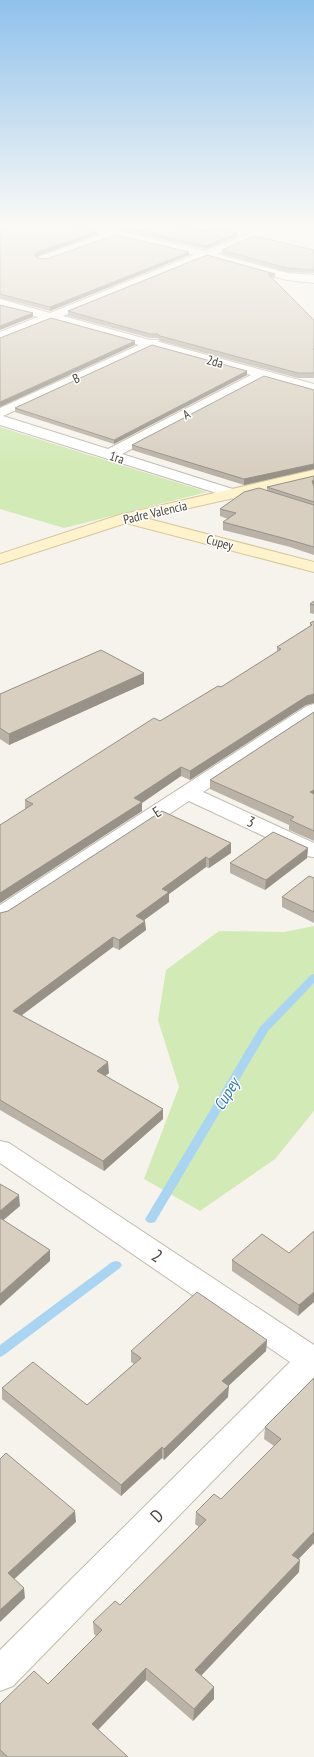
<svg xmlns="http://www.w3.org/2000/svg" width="314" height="1757" font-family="'PT Sans Narrow',sans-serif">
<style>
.green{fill:#d2eab5}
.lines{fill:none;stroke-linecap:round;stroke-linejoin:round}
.stream{fill:#a9d4f2;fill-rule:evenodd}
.street-casing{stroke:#c2bbae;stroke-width:2}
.secondary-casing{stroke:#d6c79b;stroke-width:2}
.street{fill:#fff;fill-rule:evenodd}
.secondary{fill:#fff3cd;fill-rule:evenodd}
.wall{fill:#bab2a6}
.shaded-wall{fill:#979187}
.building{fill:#d8cfc1;stroke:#979187}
.labels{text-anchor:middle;stroke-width:3;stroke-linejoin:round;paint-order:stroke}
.far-street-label{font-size:13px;fill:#4b4439;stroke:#fff}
.street-label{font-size:15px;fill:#4b4439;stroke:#fff}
.water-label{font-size:16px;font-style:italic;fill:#2e7ab2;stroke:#fff}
.near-street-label{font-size:18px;fill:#4b4439;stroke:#fff}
</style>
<rect width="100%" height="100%" fill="#f6f3ec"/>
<path class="green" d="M0,427L207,492L64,528L0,509Z
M314,926V1111L275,1159L200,1211L144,1179L179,1087L158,1020L166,970L219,931L284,932Z"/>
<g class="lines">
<path class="stream" d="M314,974V983L268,1031L155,1222L151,1223L147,1222L145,1219L147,1216L260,1027L311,975Z
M116,1261L120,1262L122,1265L120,1268L4,1355L0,1357V1345L112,1262Z"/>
<g class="street-casing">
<path id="street" d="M74,225H93L205,251L266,227L271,230L270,232L217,254L287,273L314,275V283L287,280L207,258L63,316L150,340H158L159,342L314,384V392L265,379L122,454L239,491L242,494L239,497L234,499L229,497L0,425V408L139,345L51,321L0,341V332L38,317L0,307V299L50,313L194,255L116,237L46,261H38L36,259L38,257L103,234L75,227ZM152,348L251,375L108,449L3,416Z
M314,704V719L203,792L314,843V857L306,856L189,801L8,920L0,922V905L307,706Z
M0,1141L9,1143L314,1345V1377L13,1686L0,1691V1650L290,1362L0,1163Z"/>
</g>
<g class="secondary-casing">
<path id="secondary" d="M314,470V480L145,518L314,562V572L126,523L0,564V554L119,515Z"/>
</g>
<use href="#street" class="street"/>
<use href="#secondary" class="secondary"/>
</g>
<path class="wall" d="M0,225L98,234L38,256L36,257L37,258L46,259L189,255L50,311L0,298Z
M99,225H177L206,231L238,236L205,249Z
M222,250H314V273L287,272L222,254Z
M207,255L275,274V278H272L314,320V378H298L160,341L158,338H150L68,316V311Z
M247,371V375L114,444L15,412V408Z
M314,390V469L244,485L132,450V445Z
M267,487H314V555L290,547L223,530V522L228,519L220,516V509L267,490Z
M314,601V614L310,613V604Z
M314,621V703L306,705L190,780L181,776L142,803V811L0,903V825L25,810V800L160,721L221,687L277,652V647L310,626V623Z
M144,673V684L9,745L0,739V694Z
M314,712V841L289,830V825L210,789V780Z
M231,843V853L209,868L206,867L169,894V902L144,920L146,930L119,950L113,947L22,1015L109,1073L105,1076L163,1109V1119L104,1171L0,1110V913L8,911Z
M308,848L307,858L265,890L230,873V863Z
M314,878V923L282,907V897Z
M314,1231L298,1316L232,1271V1260L289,1253Z
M267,1340L266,1351L228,1386V1397L164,1460L162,1458L121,1496L2,1399V1388L87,1405L134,1364L131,1362V1351Z
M314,1378V1543L298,1559L299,1572L201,1676L214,1699L193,1721L146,1680L98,1730L128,1757H0V1704L48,1684L96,1636L94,1634L93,1622L120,1605L199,1527L195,1524L196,1512L221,1499L274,1446L264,1439L265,1427Z"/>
<path class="shaded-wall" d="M98,231V234L38,256L34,259V255L37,252Z
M238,233V236L205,249V246Z
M189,252V255L50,311V307Z
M33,313V317L0,330V326Z
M135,341V345L0,407V402Z
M247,371V375L114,444V440Z
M314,464V469L244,485V479Z
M314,480V485L312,487V481Z
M144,673V684L9,745V734Z
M314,694V703L306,705L190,780V771L307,696Z
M181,767V776L142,803V811L0,903V893L134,798Z
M314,790V799L310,792Z
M231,843V853L209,868V859Z
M308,848L307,858L265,890L266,880Z
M206,857V867L169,894V902L136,926V916L162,889Z
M145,921L146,930L119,950V940Z
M113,937V947L14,1021L13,1011Z
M108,1062L109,1073L98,1082L97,1071Z
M163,1109V1119L104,1171L103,1161Z
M19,1195L20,1206L0,1223V1211Z
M50,1250V1261L0,1306V1294Z
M314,1292V1302L298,1316L299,1305Z
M267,1340L266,1351L222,1392V1381Z
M229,1386L228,1397L164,1460V1449Z
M162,1447V1458L121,1496V1485Z
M75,1511L76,1522L9,1584L8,1573Z
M314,1532V1543L292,1566V1555Z
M300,1560L299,1572L195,1682V1670Z
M24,1588L25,1598L0,1622V1610Z
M146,1668V1680L92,1736V1724Z
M214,1687V1699L193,1721L194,1709Z"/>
<path class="building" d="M0,225H75L98,231L37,252L34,255L37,258L46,259L116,235L189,252L50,307L0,294Z
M115,225H177L206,231L215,227L238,233L205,246Z
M254,236L314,250V270L287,268L222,250Z
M207,255L275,274H268L314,320V349H313L314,350V373H298L160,336L158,334H150L68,311Z
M0,305L33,313L0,326Z
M51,318L135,341L0,402V338Z
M152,345L247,371L114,440L15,408Z
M264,376L314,390V464L244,479L132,445Z
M314,476V480L312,481L314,487V502L267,487Z
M259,488L314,505V547L290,540L223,522L236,513L220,509L244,492Z
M314,601V605L310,604Z
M314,621V694L307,696L190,771L181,767L134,798L142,802L0,893V825L33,804L25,800L154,718L160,721L218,686L221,687L281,649L277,647L312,625L310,623Z
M101,650L144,673L9,734L0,728V694Z
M314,712V790L310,792L314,794V831L290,820L294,817L210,780Z
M162,811L231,843L209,859L206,857L162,889L169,892L136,916L145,921L119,940L113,937L13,1011L108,1062L97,1071L163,1109L103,1161L0,1100V913L8,911Z
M273,832L308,848L266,880L230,863Z
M309,876L314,878V912L282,897Z
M0,1184L19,1195L0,1211Z
M0,1218L50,1250L0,1294Z
M314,1231V1292L299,1305L232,1260L262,1234L289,1253Z
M197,1292L267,1340L222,1381L229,1386L164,1449L162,1447L121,1485L2,1388L33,1362L87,1405L141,1358L131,1351Z
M314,1378V1532L292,1555L300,1560L195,1670L214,1687L194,1709L146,1668L92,1724L128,1757H8L0,1750V1704L34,1671L48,1684L102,1630L93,1622L115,1601L120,1605L206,1520L196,1512L214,1494L221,1499L281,1439L265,1427Z
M6,1453L75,1511L8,1573L24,1588L0,1610V1459Z"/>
<linearGradient id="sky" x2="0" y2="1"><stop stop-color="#8fc1ec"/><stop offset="0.48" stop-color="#fbfaf6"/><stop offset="1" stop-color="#fbfaf6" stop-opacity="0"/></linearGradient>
<rect width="314" height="471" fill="url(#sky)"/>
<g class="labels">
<g class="far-street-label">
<text transform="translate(215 361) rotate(15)" y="5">2da</text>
<text transform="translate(76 378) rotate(-25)" y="5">B</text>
<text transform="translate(186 414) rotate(-28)" y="5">A</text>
<text transform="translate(117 457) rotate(18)" y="5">1ra</text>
<text transform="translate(155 512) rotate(-13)" y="5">Padre Valencia</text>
<text transform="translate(220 542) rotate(15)" y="5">Cupey</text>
</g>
<g class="street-label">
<text transform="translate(157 812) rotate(-33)" y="5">E</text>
<text transform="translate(251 822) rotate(25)" y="5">3</text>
</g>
<g class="water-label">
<text transform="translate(226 1094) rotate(-59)" y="6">Cupey</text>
</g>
<g class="near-street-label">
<text transform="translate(157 1256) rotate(34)" y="6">2</text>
<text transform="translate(157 1516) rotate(-45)" y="6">D</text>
</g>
</g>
</svg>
